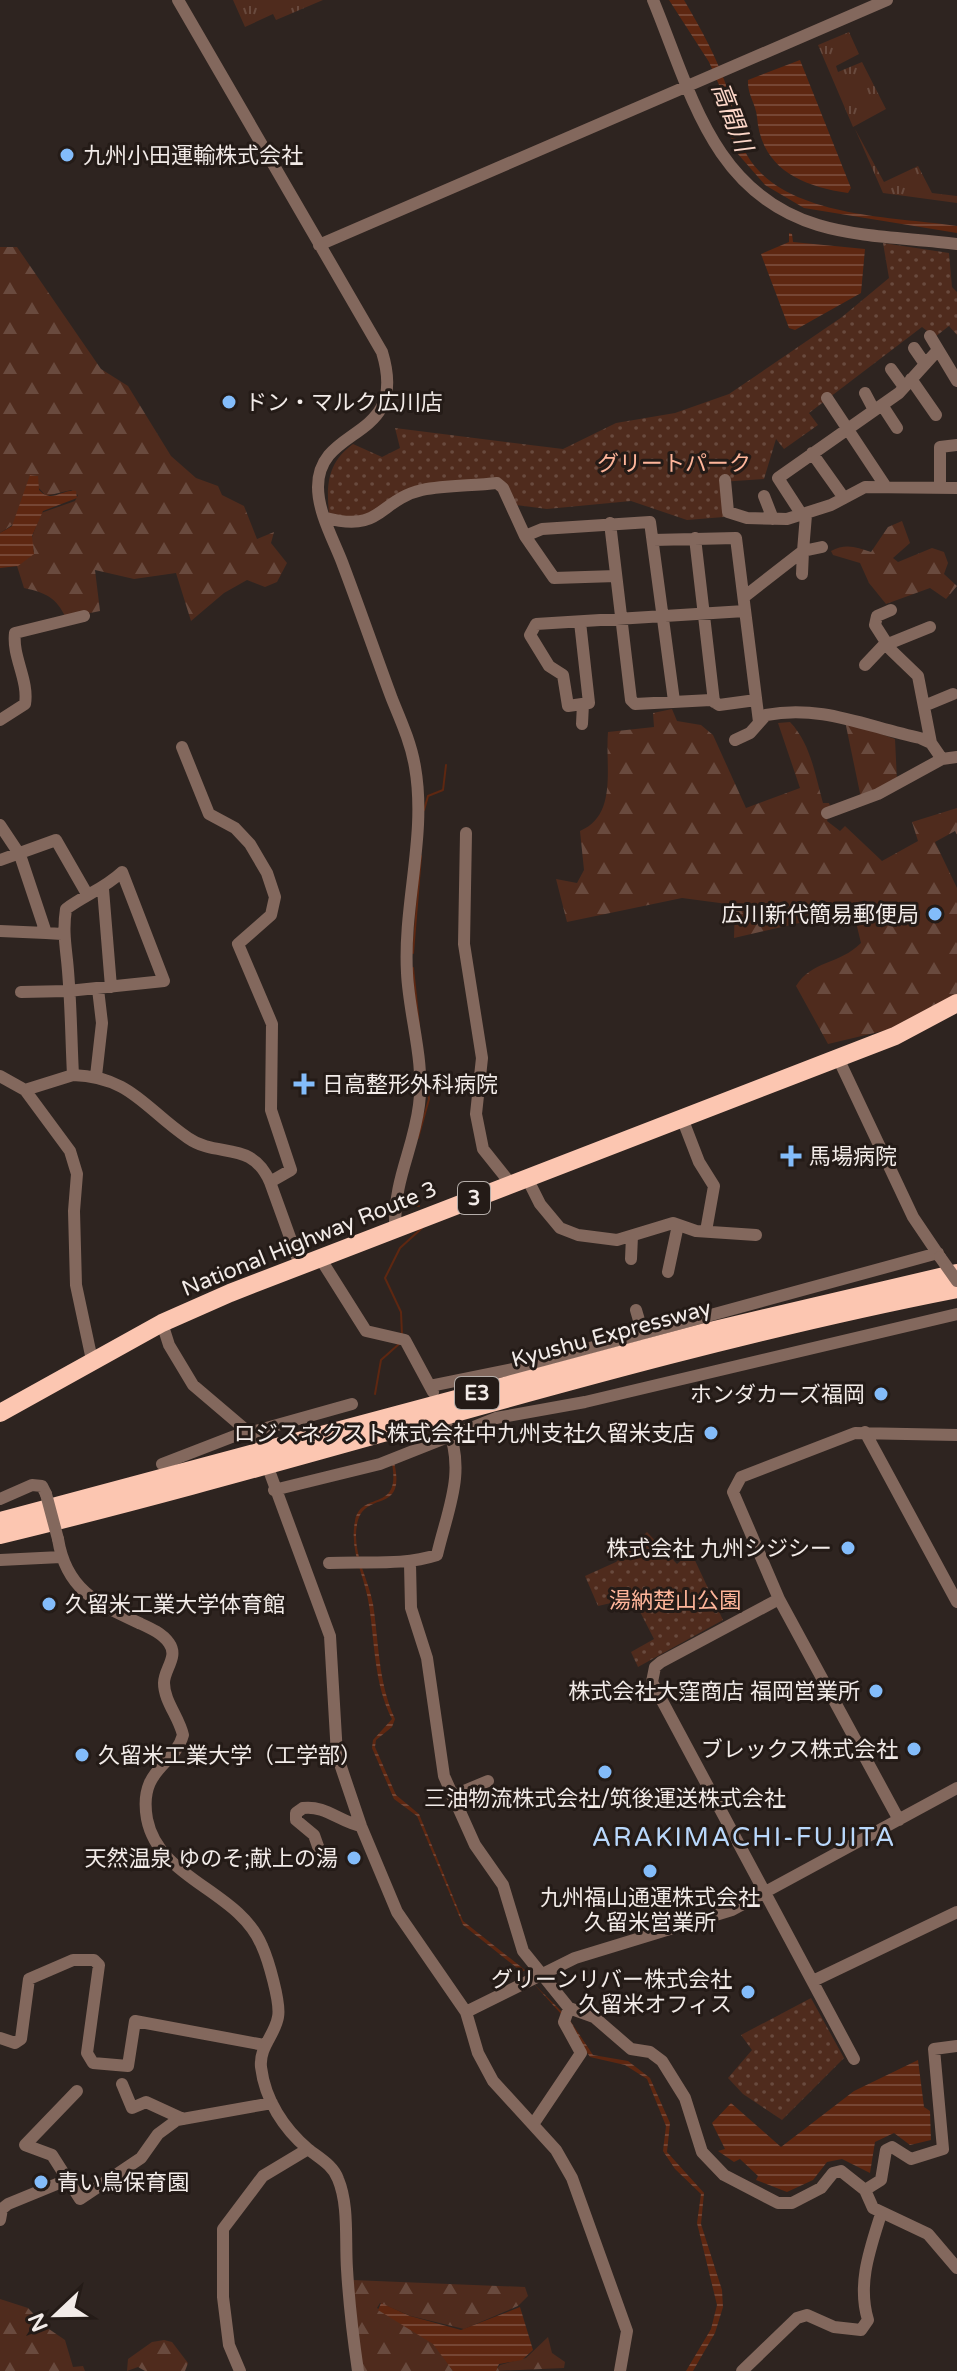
<svg xmlns="http://www.w3.org/2000/svg" width="957" height="2371" font-family="'Varela Round','Noto Sans JP',sans-serif">
<style>
.grass{fill:url(#grass-tufts)}
.forest{fill:url(#forest-firs)}
.park{fill:url(#park-dots)}
.water{fill:url(#water-rules)}
.lines{fill:none;stroke-linecap:round;stroke-linejoin:round}
.stream{stroke:#5e2711;stroke-width:2}
.minor{stroke:#83685d;stroke-width:12}
.highway{stroke:#fcc6b1;stroke-width:18}
.minor-bridge{stroke:#83685d;stroke-width:12}
.poi-dot{fill:#83bcfa;stroke:#241b17;stroke-width:3}
.labels{text-anchor:middle;stroke-width:6;stroke-linejoin:round;paint-order:stroke}
.shield{fill:#241b17;stroke:#b4ada9;stroke-width:2}
.shield-label{font-size:20px;font-weight:bold;fill:#f2ebe8}
.poi-label{font-size:22px;fill:#f2ebe8;stroke:#241b17;text-anchor:end}
.park-label{font-size:22px;fill:#feb59a;stroke:#241b17}
.street-label{font-size:22px;fill:#f2ebe8;stroke:#241b17}
.water-label{font-size:24px;font-style:italic;fill:#fdd7c9;stroke:#241b17}
.quarter-label{font-size:26px;letter-spacing:2px;fill:#b9d8fc;stroke:#241b17}
</style>
<defs>
<pattern id="grass-tufts" width="24" height="20" patternUnits="userSpaceOnUse" patternTransform="scale(2)"><rect width="24" height="20" fill="#4f2b1d"/><path d="M3 7l-1-3M5 7V3M7 7l1-3M15 17l-1-3M17 17v-4M19 17l1-3" fill="none" stroke="#694a3e"/></pattern>
<pattern id="forest-firs" width="22" height="20" patternUnits="userSpaceOnUse" patternTransform="scale(2)"><rect width="22" height="20" fill="#4f2b1d"/><path d="M5 1l3.5 6h-7zM16 11l3.5 6h-7z" fill="#694a3e"/></pattern>
<pattern id="park-dots" width="8" height="8" patternUnits="userSpaceOnUse" patternTransform="scale(2)"><rect width="8" height="8" fill="#4f2b1d"/><path d="M2 2h.1M6 6h.1" fill="none" stroke="#694a3e" stroke-width="1.8" stroke-linecap="round"/></pattern>
<pattern id="water-rules" width="6" height="5" patternUnits="userSpaceOnUse" patternTransform="scale(2)"><rect width="6" height="5" fill="#5e2711"/><path d="M0 2.5h6" fill="none" stroke="#764634"/></pattern>
</defs>
<rect width="100%" height="100%" fill="#2e2420"/>
<path class="grass" d="M233,0H323L276,20L273,14L245,27Z
M849,32L859,54L836,66L838,72L862,62L886,109L853,127L818,45Z
M855,129L884,182L918,166L932,193L957,196V203L883,193Z"/>
<path class="forest" d="M0,247H17L101,369L128,386L171,456L196,478L218,486L222,495L244,506L257,539L274,532L271,543L287,563L277,582L265,587L247,580L224,593L191,621L176,573L134,579L95,570L100,611L66,618C56,597 46,593 24,588L17,566L34,552L31,540L41,513L75,501L78,495L71,490L46,496L38,487V476L31,475L15,523L0,533Z
M902,521L910,543L893,558L898,562L932,548L944,552L948,563L944,574L957,586L946,599L930,588L886,604L869,583L860,563L833,555L831,551C845,543 857,547 871,552L888,527Z
M672,709L677,721L701,725L713,735L746,808L800,788L778,723L790,722C811,744 815,775 823,803H829L831,809L827,821L840,831L845,826L882,861L918,841L912,822L957,808V835L955,831L935,842L957,888V994L887,1030L828,1044L796,986C812,960 839,965 861,943L852,906L843,913L734,938L735,905L682,898L567,922L556,879L577,883L584,870L580,831C618,815 605,767 608,732L654,727L653,713Z
M845,721L895,739L897,781L861,798Z
M352,2280L525,2287L528,2296L518,2306L464,2329L411,2316L380,2303L377,2308L434,2344L453,2371H361Z
M0,2299L28,2308L46,2327L65,2340L73,2367L83,2366L85,2371H0Z
M548,2337L552,2353L565,2362L564,2368L495,2371L500,2365L526,2358Z
M164,2340L172,2342L188,2363L185,2371H145L138,2367L127,2371L128,2359L152,2342Z"/>
<path class="park" d="M883,243L949,253L952,287L957,292V335L949,326L935,337L922,327L809,413L818,425L784,449L776,439L764,479L720,482L724,517L687,520L631,501L547,509L516,505L505,484C484,485 433,481 416,487C379,500 379,527 329,513C326,484 328,462 353,444L382,457L400,448L395,428L563,449L616,423L675,413L729,394L842,317L889,278Z
M647,1532L677,1564L691,1552L723,1620L638,1667L631,1652L654,1639L633,1598L598,1606L585,1576L616,1562Z
M811,1998L844,2058L782,2120L743,2094L728,2078L752,2050L741,2035Z"/>
<path class="water" d="M669,0H684C701,29 719,61 729,94C734,111 735,130 743,147C774,218 891,216 957,226V233L804,208L765,185L737,153L729,132L723,94L709,62Z
M800,60L851,188L848,193C799,186 761,167 757,117C756,104 747,94 748,80Z
M789,233L792,234L793,242L865,249L861,293L795,330L789,328L761,254L789,242Z
M30,475L38,476L39,490C52,504 61,489 76,491L77,498L43,511L32,536L34,554L18,566L0,568V533L12,526Z
M392,1454C410,1517 368,1489 358,1520C350,1550 368,1577 373,1604C379,1643 378,1682 395,1719L392,1727L376,1740L375,1747L396,1795L419,1814L463,1921L525,1970L522,1972L463,1925L417,1816L394,1799L372,1748L373,1740L392,1719C374,1684 375,1644 369,1605C365,1576 349,1552 355,1521C361,1488 406,1516 390,1455Z
M533,1983L569,2019L593,2055L628,2061L650,2078L670,2123L667,2152L704,2193L701,2224L722,2290L723,2307L715,2333L693,2371H686L711,2329L717,2305L697,2223L701,2194L675,2169L663,2151L666,2126L647,2079L625,2065L590,2057L562,2015Z
M918,2060L924,2107L930,2111L931,2140L910,2145L894,2133L875,2142L870,2173L842,2159L827,2162L813,2180L787,2192L756,2180L758,2176L740,2159L734,2162L718,2151L725,2149L712,2123L731,2103L781,2147L854,2091Z
M381,2303L410,2316L461,2330L520,2307L533,2350L522,2360L499,2364L496,2371H453L433,2344L378,2310Z"/>
<g class="lines">
<path class="stream" d="M424,810L428,796L443,790L446,765
M413,953L421,856
M413,968L419,1025
M418,1138L429,1099L426,1079
M402,1201L419,1206
M402,1335L401,1312L385,1278L400,1248L422,1228
M375,1394L381,1360L399,1344"/>
<path class="minor" d="M178,0L382,352C410,443 318,423 318,487C318,512 333,539 342,562C359,607 375,653 392,699C401,721 411,743 415,767C427,835 403,904 407,973C409,1016 425,1061 419,1105C413,1152 394,1177 395,1229
M653,0C691,92 712,193 818,225C861,238 912,238 957,244
M319,245L887,0
M930,336L957,381
M914,348L925,364
M891,369L904,387
M911,379L936,415
M865,393L874,410
M827,398L886,487
M882,405L897,428
M812,453L844,498
M725,480L728,512L747,518L787,519L831,505L865,487L957,488
M940,487V447L957,445
M764,496L773,519
M802,515L778,478L899,393L938,350
M326,518C383,533 378,500 422,490C446,485 472,486 497,483L503,488L525,536
M610,523L631,700L635,704L711,700L719,705L756,700
M695,538L714,702
M653,540L736,538L759,722
M802,574L803,551L822,547
M616,576L554,578L525,536L542,529L650,522L674,701
M744,597L803,551L806,515
M891,610L877,616L875,625L891,650L918,676L931,743
M580,622L589,703L568,706L563,675L549,666L530,635L536,624L745,611
M865,665L883,646L930,627
M924,706L953,694
M0,720L25,704C29,680 12,657 15,633L84,616
M582,724L583,704
M735,740L750,733L766,715C821,704 867,727 920,738L931,743L942,759L957,757
M182,747L209,814L235,828L250,844L267,873L275,897L271,915L238,944L272,1024L271,1110L291,1170L270,1182L300,1265
M827,813L878,794L942,759
M0,825L20,855L46,933L62,934
M466,833L464,944L482,1058L476,1114L483,1149L511,1184
M0,860L56,840L87,894
M103,889L111,987
M0,931L46,933
M21,992L68,991L164,981L122,872C105,888 85,895 66,909C63,928 65,942 67,960C71,998 71,1037 73,1075L25,1090
M838,1058L913,1217L940,1257
M73,1075C131,1077 144,1108 188,1138C218,1159 251,1139 270,1182
M0,1076L25,1090L70,1151L77,1174L74,1211L76,1285L92,1360
M96,1076L102,1023L98,989
M682,1118L699,1162L714,1186L706,1231
M527,1178L540,1204L560,1228L578,1235L617,1240L673,1223L696,1231L756,1235
M320,1258L366,1331L405,1340L433,1392
M631,1259L632,1236
M668,1272L678,1225
M636,1310L643,1334
M162,1323L169,1345L193,1385L260,1442
M430,1386L513,1369L938,1253
M252,1432L352,1404
M865,1432L957,1602
M162,1464L250,1430
M270,1473L330,1636L337,1755L361,1826L397,1912L466,2012L478,2053L493,2081L556,2150L572,2178L627,2331L620,2371
M274,1490L380,1464L496,1418L585,1402L957,1314
M0,1499L32,1485L42,1486L46,1494
M58,1539C66,1589 96,1603 139,1623C150,1628 162,1633 169,1643C179,1657 164,1669 164,1683C164,1701 179,1717 183,1735C174,1767 138,1768 147,1819C159,1880 239,1890 262,1946C268,1959 281,2003 278,2017C275,2035 259,2047 261,2067C265,2100 284,2129 308,2149C319,2158 333,2165 338,2179C349,2205 345,2240 347,2269C349,2303 353,2337 358,2371
M0,1560L61,1557
M329,1563C365,1561 403,1566 437,1555C447,1511 467,1472 447,1426
M410,1564L411,1608L427,1658L444,1776L475,1845L503,1885L523,1951L569,2008L594,2017L631,2049L650,2052L662,2061L685,2098L702,2152L724,2175L778,2203H792L821,2188L833,2173L841,2171L865,2190L873,2208L928,2234L957,2268
M779,1599L661,1662L655,1667L652,1682L854,2059
M452,1796L488,1781
M899,1820L779,1599L733,1492L741,1477L855,1433L957,1435
M320,1852L314,1835L296,1820V1813L303,1808C325,1805 340,1822 361,1826
M813,1981L957,1912
M466,2012L575,1958L732,1910L957,1788
M0,2038L15,2043L21,2039L29,1979L73,1960H94L99,1965L87,2053L93,2063L128,2066L135,2021L264,2045
M122,2084L132,2108L146,2102L183,2119
M77,2091L25,2145L52,2155L80,2199L141,2158L158,2134L177,2120L272,2103
M534,2123L581,2053L564,2022L569,2008
M865,2190L881,2180L886,2150L892,2147L911,2159L943,2149L934,2049L957,2046
M0,2220L2,2209L8,2204L69,2179
M240,2371L229,2345L223,2297V2229L263,2176L308,2149
M742,2371L797,2318L807,2315L834,2327L861,2330L868,2320C857,2284 870,2249 881,2214"/>
<path class="highway" d="M0,1413L162,1323L230,1293L895,1036L957,1003
M0,1521L706,1332L957,1273
M0,1535C320,1458 634,1352 957,1289"/>
<path class="minor-bridge" d="M940,1257L957,1281
M46,1494L58,1539"/>
</g>
<g class="poi-dot">
<circle cx="67" cy="155" r="8"/>
<circle cx="229" cy="402" r="8"/>
<circle cx="935" cy="914" r="8"/>
<path d="M300 1072h8v8h8v8h-8v8h-8v-8h-8v-8h8z"/>
<path d="M787 1144h8v8h8v8h-8v8h-8v-8h-8v-8h8z"/>
<circle cx="881" cy="1394" r="8"/>
<circle cx="711" cy="1433" r="8"/>
<circle cx="848" cy="1548" r="8"/>
<circle cx="49" cy="1604" r="8"/>
<circle cx="876" cy="1691" r="8"/>
<circle cx="914" cy="1749" r="8"/>
<circle cx="82" cy="1755" r="8"/>
<circle cx="605" cy="1772" r="8"/>
<circle cx="354" cy="1858" r="8"/>
<circle cx="650" cy="1871" r="8"/>
<circle cx="748" cy="1992" r="8"/>
<circle cx="41" cy="2182" r="8"/>
</g>
<g class="labels">
<g class="shield">
<rect x="458" y="1182" width="32" height="32" rx="6"/>
<rect x="455" y="1377" width="44" height="32" rx="6"/>
</g>
<g class="shield-label">
<text x="474" y="1205">3</text>
<text x="477" y="1400">E3</text>
</g>
<g class="poi-label">
<text x="83" y="163" text-anchor="start">九州小田運輸株式会社</text>
<text x="245" y="410" text-anchor="start">ドン・マルク広川店</text>
<text x="919" y="922">広川新代簡易郵便局</text>
<text x="322" y="1092" text-anchor="start">日高整形外科病院</text>
<text x="809" y="1164" text-anchor="start">馬場病院</text>
<text x="865" y="1402">ホンダカーズ福岡</text>
<text x="695" y="1441">ロジスネクスト株式会社中九州支社久留米支店</text>
<text x="832" y="1556">株式会社 九州シジシー</text>
<text x="65" y="1612" text-anchor="start">久留米工業大学体育館</text>
<text x="860" y="1699">株式会社大窪商店 福岡営業所</text>
<text x="898" y="1757">ブレックス株式会社</text>
<text x="98" y="1763" text-anchor="start">久留米工業大学（工学部）</text>
<text x="605" y="1806" text-anchor="middle">三油物流株式会社/筑後運送株式会社</text>
<text x="338" y="1866">天然温泉 ゆのそ;献上の湯</text>
<text x="650" y="1905" text-anchor="middle">九州福山通運株式会社<tspan x="650" dy="25">久留米営業所</tspan></text>
<text x="732" y="1987">グリーンリバー株式会社<tspan x="732" dy="25">久留米オフィス</tspan></text>
<text x="57" y="2190" text-anchor="start">青い鳥保育園</text>
</g>
<g class="park-label">
<text x="674" y="471">グリートパーク</text>
<text x="675" y="1608">湯納楚山公園</text>
</g>
<g class="street-label">
<text transform="translate(309 1238) rotate(-22)" y="8">National Highway Route 3</text>
<text transform="translate(611 1333) rotate(-15)" y="8">Kyushu Expressway</text>
</g>
<g class="water-label">
<text transform="translate(732 117) rotate(69)" y="8">高間川</text>
</g>
<g class="quarter-label">
<text x="744" y="1846">ARAKIMACHI-FUJITA</text>
</g>
</g>
<g transform="translate(56 2315) rotate(248)" stroke="#241b17" stroke-width="6" paint-order="stroke">
<path d="M0-6L14 30L0 20L-14 30Z" fill="#f2ebe8"/>
<text y="-12" font-size="22" font-weight="bold" text-anchor="middle" fill="#f2ebe8">N</text>
</g>
</svg>
